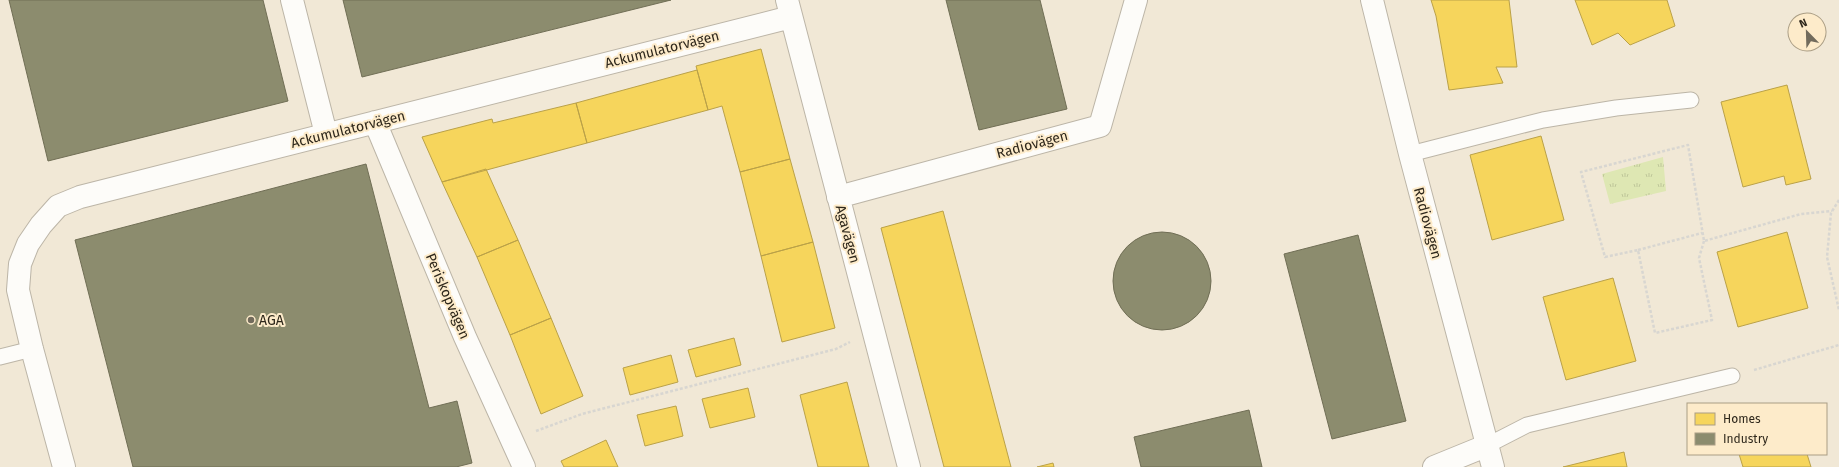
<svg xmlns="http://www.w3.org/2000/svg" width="1839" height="467" font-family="'Fira Sans',sans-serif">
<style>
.park{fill:url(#park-tufts)}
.homes{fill:#f6d55c;stroke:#baa148}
.industry{fill:#8c8c6e;stroke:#706e55}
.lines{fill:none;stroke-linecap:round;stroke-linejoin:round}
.service-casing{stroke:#bcb5a7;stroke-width:17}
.minor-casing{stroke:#bcb5a7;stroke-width:24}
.path{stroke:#d8d6d1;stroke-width:2.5;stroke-dasharray:3 2;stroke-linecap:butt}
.service{stroke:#fdfcf9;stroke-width:15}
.minor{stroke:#fdfcf9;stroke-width:22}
.poi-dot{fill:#726b5c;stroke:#fdebca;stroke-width:1.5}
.labels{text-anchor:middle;stroke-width:4;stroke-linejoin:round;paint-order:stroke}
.street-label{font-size:14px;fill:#2e271b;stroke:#fdebca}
.poi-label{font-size:14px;fill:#2e271b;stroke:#fdebca;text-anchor:start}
</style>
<defs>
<pattern id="park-tufts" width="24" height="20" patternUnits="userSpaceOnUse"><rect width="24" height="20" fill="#dee7b3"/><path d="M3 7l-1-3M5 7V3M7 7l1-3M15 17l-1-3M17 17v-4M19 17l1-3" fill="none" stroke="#bfc699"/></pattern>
</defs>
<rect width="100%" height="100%" fill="#f1e8d6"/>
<path class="park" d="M1663,157L1666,191L1610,204L1602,174Z"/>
<path class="homes" d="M1431,0H1509L1517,67H1496L1503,83L1449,90L1436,16Z
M1575,0H1667L1675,26L1630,45L1618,33L1592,45Z
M761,49L790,159L740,172L722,106L708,110L696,66Z
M697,70L708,110L587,143L576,103Z
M1787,85L1811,179L1786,185L1784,176L1743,187L1721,102Z
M576,103L587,143L442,182L422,137L492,119L493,123Z
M1541,136L1564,220L1492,240L1470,155Z
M790,159L813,242L761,256L740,172Z
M486,169L518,240L477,257L442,182Z
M943,211L1011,467H944L881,228Z
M1787,232L1808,308L1738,327L1717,252Z
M518,240L551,318L510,335L477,257Z
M813,242L835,328L782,342L761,256Z
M1613,278L1636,361L1566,380L1543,297Z
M551,318L583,396L541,414L510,335Z
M734,338L741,365L696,377L688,350Z
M671,355L678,382L630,395L623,368Z
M847,382L869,467H818L800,395Z
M748,388L755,417L710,428L702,399Z
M676,406L683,436L645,446L637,415Z
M606,440L618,467H564L561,461Z
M1624,452L1627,467H1563Z
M1739,454H1807L1811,467H1743Z
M1053,463L1054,467H1037Z"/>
<path class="industry" d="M9,0H263L288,101L48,161Z
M343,0H671L362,77Z
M946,0H1040L1067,109L979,130Z
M366,164L429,408L457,401L472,463L456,467H133L75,240Z
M1113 281a49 49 0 1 1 98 0a49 49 0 1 1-98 0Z
M1358,235L1406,421L1332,439L1284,254Z
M1249,410L1262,467H1141L1134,437Z"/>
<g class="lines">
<g class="service-casing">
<path id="service" d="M1410,154L1543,120L1616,108L1691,100
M0,357L32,349
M1488,445L1527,425L1732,376"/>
</g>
<g class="minor-casing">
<path id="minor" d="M292,0L326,134
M787,0L909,467
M1372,0L1410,154L1493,467
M375,122L465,337L524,467
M838,197L1100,126L1136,0
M64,467L32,349L18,290L20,264L28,244L41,225L58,206L80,197L791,17
M1434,467L1488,445"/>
</g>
<path class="path" d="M1839,200L1831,213L1827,257L1839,310
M1704,241L1699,258L1712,320L1655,333L1638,250L1605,257L1581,172L1688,145L1704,241L1801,214L1832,211
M1638,250L1702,233
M1754,370L1839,345
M536,431L582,414L836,349L850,342"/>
<use href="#service" class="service"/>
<use href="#minor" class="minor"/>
</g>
<circle class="poi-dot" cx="251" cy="320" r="4"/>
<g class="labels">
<g class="street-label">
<text transform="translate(662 49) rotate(-14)" y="5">Ackumulatorvägen</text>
<text transform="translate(348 129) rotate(-14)" y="5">Ackumulatorvägen</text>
<text transform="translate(1032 144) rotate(-15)" y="5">Radiovägen</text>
<text transform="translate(1428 223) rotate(75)" y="5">Radiovägen</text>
<text transform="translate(848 234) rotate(75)" y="5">Agavägen</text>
<text transform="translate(448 296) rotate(67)" y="5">Periskopvägen</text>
</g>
<g class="poi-label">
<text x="259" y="325">AGA</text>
</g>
</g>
<rect x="1687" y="403" width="140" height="52" fill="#fdebca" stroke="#aa9d84"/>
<rect x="1695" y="413" width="20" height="12" fill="#f6d55c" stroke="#aa9d84"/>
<text x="1723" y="423" font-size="12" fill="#2e271b">Homes</text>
<rect x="1695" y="433" width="20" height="12" fill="#8c8c6e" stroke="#aa9d84"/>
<text x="1723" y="443" font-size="12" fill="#2e271b">Industry</text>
<g transform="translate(1807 32) rotate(337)"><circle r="19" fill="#fdebca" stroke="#aa9d84"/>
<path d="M0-3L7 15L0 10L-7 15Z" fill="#726b5c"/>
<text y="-6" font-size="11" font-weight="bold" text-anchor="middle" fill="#2e271b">N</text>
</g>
</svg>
